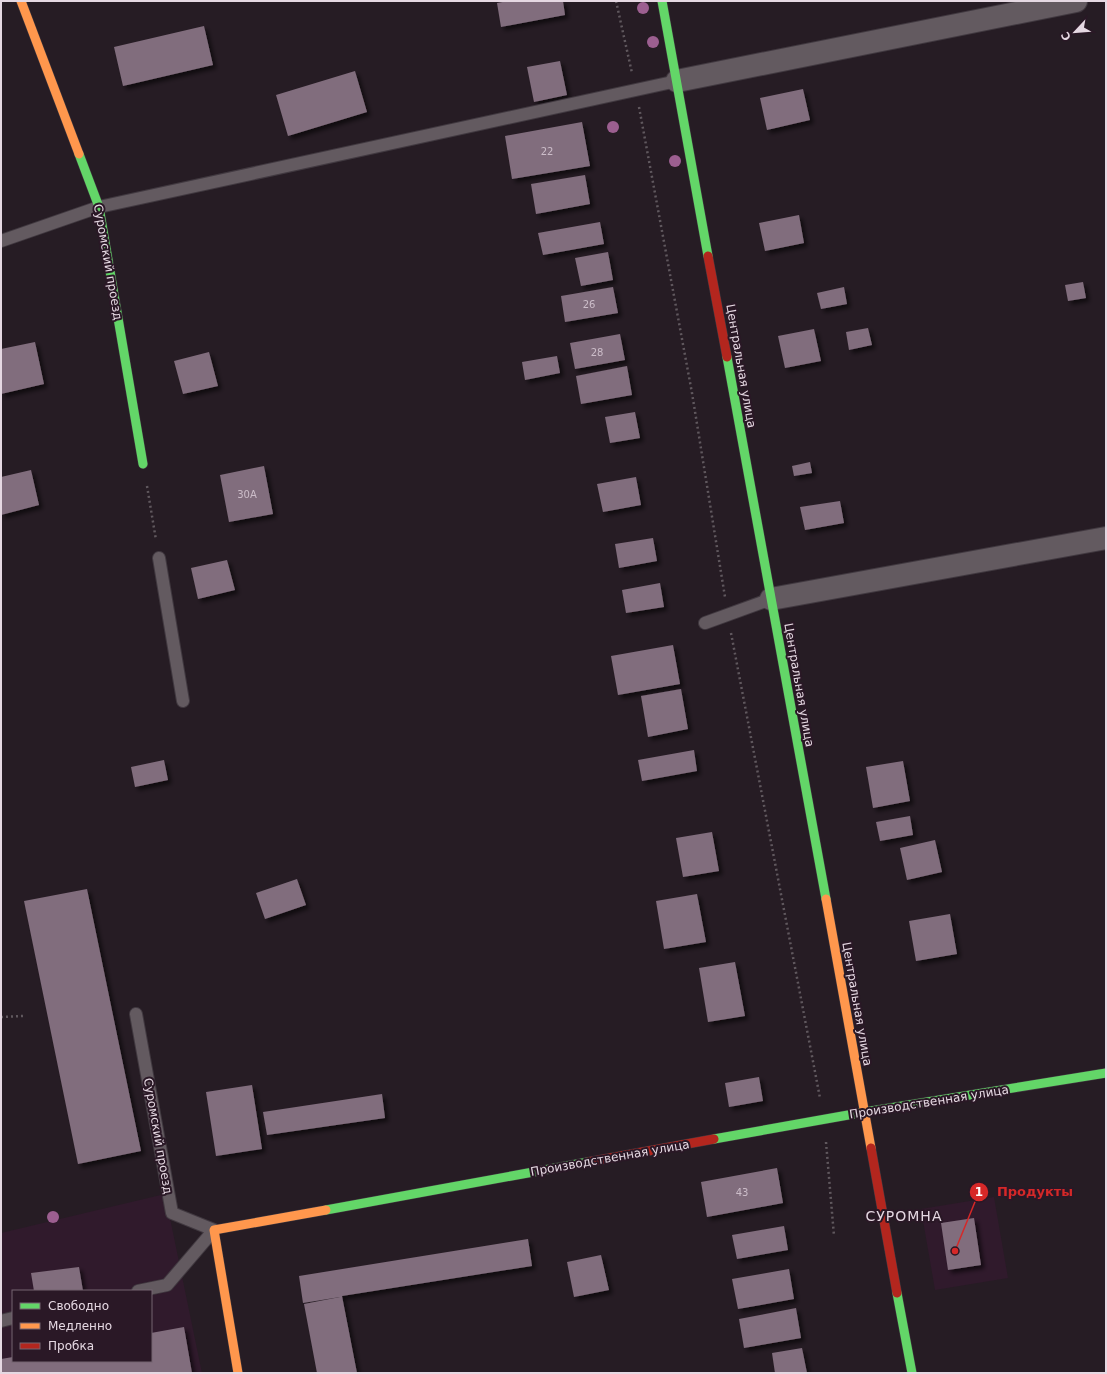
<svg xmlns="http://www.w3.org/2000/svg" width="1107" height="1374" font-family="'DejaVu Sans',sans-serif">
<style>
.built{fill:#301a2c;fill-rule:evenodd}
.building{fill:#816d7d;filter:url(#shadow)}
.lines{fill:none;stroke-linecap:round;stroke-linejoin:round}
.lane-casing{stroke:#413940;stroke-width:14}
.street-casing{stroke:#413940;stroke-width:24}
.fast-casing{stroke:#413940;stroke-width:10}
.slow-casing{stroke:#413940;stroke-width:10}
.jam-casing{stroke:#413940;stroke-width:10}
.path{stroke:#60585e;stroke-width:2.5;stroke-dasharray:2 3;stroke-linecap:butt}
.lane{stroke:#635a60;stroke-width:12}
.street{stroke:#635a60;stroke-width:22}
.fast{stroke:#63d668;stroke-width:9}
.slow{stroke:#ff974d;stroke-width:9}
.jam{stroke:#b3261e;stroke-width:9}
.tree{fill:#9c5f90}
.labels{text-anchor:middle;stroke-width:4;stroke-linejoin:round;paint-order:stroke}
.number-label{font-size:10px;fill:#ccbdc9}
.street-label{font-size:12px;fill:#e5d8e2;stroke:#2a1826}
.quarter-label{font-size:14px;letter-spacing:1px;fill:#e5d8e2;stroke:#2a1826}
.leader{fill:none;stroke:#d62828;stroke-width:1.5}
.callout-dot{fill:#d62828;stroke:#2a1826;stroke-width:1.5}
.mark-label{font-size:12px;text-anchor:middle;font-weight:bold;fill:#fff}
.callout-label{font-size:13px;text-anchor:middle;font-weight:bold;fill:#d62828;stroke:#2a1826;stroke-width:4;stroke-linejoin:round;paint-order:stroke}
</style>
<defs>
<filter id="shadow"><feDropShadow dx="3.5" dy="3.5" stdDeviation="2" flood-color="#0009"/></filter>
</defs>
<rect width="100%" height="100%" fill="#261c24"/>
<path class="built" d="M165,1194L202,1373H1V1233ZM13,1291H151V1361H13Z
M994,1197L1008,1278L935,1290L921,1209Z"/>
<path class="building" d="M508,1H563L565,15L501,27L497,3Z
M204,26L213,65L123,86L114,47Z
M560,61L567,95L534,102L527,67Z
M355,71L367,112L288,136L276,95Z
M803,89L810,120L767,130L760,98Z
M582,122L590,166L512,179L505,136Z
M585,175L590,204L536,214L531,184Z
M799,215L804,243L765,251L759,223Z
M600,222L604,244L543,255L538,233Z
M608,252L613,280L581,286L575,258Z
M1083,282L1086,298L1068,301L1065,285Z
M613,287L618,313L565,322L561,296Z
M844,287L847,304L821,309L817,293Z
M868,328L872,345L849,350L846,332Z
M814,329L821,361L785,368L778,336Z
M620,334L625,360L575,369L570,343Z
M35,342L44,384L1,394V349Z
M209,352L218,386L183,394L174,361Z
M557,356L560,373L525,380L522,362Z
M627,366L632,395L581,404L576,376Z
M635,412L640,438L610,443L605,417Z
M810,462L812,473L794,476L792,466Z
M264,466L273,514L229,522L220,475Z
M31,470L39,505L1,515V477Z
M636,477L641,505L603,512L597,484Z
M840,501L844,523L805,530L800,507Z
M653,538L657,561L619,568L615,544Z
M227,560L235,590L198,599L191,568Z
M660,583L664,607L626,613L622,590Z
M673,645L680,684L618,695L611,656Z
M681,689L688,729L648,737L641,696Z
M694,750L697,771L642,781L638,760Z
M164,760L168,780L135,787L131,767Z
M903,761L910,801L873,808L866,767Z
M910,816L913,835L880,841L876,822Z
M712,832L719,871L683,877L676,838Z
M935,840L942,872L907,880L900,848Z
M297,879L306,905L265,919L256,893Z
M87,889L141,1151L78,1164L24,901Z
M697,894L706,942L664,949L656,901Z
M950,914L957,954L916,961L909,921Z
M735,962L745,1016L708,1022L699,968Z
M759,1077L763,1101L729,1107L725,1083Z
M252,1085L262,1149L216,1156L206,1092Z
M382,1094L385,1118L267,1135L263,1112Z
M777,1168L783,1203L707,1217L701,1182Z
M974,1218L981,1265L948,1270L941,1223Z
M784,1226L788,1250L737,1259L732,1235Z
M528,1239L532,1266L342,1296L357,1373H317L304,1304L340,1297L303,1303L299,1276Z
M601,1255L609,1290L574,1297L567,1262Z
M79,1267L83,1291H34L31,1273Z
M789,1269L794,1299L738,1309L732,1279Z
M796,1308L801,1338L744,1348L739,1319Z
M184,1327L192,1373H1V1359L13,1357V1361H151V1333Z
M802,1348L807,1373H775L772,1353Z"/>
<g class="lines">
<g class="lane-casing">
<path id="lane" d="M1,241L99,207L677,81
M159,558L183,701
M705,623L771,599
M136,1014L172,1213L214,1230L167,1285L138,1291
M1,1321L13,1318"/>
</g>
<g class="street-casing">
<path id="street" d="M677,81L1076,1
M771,599L1106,538"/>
</g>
<g class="fast-casing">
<path id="fast" d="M662,1L708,256
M79,154L99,207L143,464
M727,357L826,899
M714,1139L865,1112L1106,1073
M326,1210L588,1162
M897,1293L912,1373"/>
</g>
<g class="slow-casing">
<path id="slow" d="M21,1L79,154
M826,899L871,1148
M238,1373L214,1230L326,1210"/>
</g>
<g class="jam-casing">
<path id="jam" d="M708,256L727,357
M871,1148L897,1293
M588,1162L714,1139"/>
</g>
<path class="path" d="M616,1L632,73
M639,107L692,393L725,597
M147,486L156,540
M731,633L820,1098
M1,1017L23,1016
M826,1142L834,1236"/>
<use href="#lane" class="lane"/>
<use href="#street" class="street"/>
<use href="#fast" class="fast"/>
<use href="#slow" class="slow"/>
<use href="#jam" class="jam"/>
</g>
<g class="tree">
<circle cx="643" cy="8" r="6"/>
<circle cx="653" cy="42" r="6"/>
<circle cx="613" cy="127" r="6"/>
<circle cx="675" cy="161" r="6"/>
<circle cx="53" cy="1217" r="6"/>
</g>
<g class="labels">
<g class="number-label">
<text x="547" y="155">22</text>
<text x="589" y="308">26</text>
<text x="597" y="356">28</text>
<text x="247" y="498">30А</text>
<text x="742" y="1196">43</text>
</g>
<g class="street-label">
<text transform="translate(108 262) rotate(80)" y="4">Суромский проезд</text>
<text transform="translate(741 366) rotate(80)" y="4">Центральная улица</text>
<text transform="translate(799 685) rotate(80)" y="4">Центральная улица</text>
<text transform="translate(857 1004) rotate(80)" y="4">Центральная улица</text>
<text transform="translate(929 1102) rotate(-9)" y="4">Производственная улица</text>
<text transform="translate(158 1136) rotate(80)" y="4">Суромский проезд</text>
<text transform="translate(610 1158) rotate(-10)" y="4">Производственная улица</text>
</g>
<g class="quarter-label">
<text x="904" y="1221">СУРОМНА</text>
</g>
</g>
<path class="leader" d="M955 1251L979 1192"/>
<g class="callout-dot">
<circle cx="955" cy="1251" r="4"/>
<circle cx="979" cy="1192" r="10"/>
</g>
<g class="mark-label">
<text x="979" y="1196">1</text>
</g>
<g class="callout-label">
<text x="1035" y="1196">Продукты</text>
</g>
<rect width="1107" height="1374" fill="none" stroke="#e5d8e2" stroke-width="4"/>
<rect x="12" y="1290" width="140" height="72" fill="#2a1826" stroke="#756571"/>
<rect x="20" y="1303" width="20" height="6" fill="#63d668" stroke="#756571"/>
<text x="48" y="1310" font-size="12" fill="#e5d8e2">Свободно</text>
<rect x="20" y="1323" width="20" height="6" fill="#ff974d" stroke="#756571"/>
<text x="48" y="1330" font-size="12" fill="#e5d8e2">Медленно</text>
<rect x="20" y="1343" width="20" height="6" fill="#b3261e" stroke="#756571"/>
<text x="48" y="1350" font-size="12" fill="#e5d8e2">Пробка</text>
<g transform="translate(1075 32) rotate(244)" stroke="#2a1826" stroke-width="3" paint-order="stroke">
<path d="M0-3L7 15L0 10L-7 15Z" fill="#e5d8e2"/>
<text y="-6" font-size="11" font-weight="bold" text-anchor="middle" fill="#e5d8e2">С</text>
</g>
</svg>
